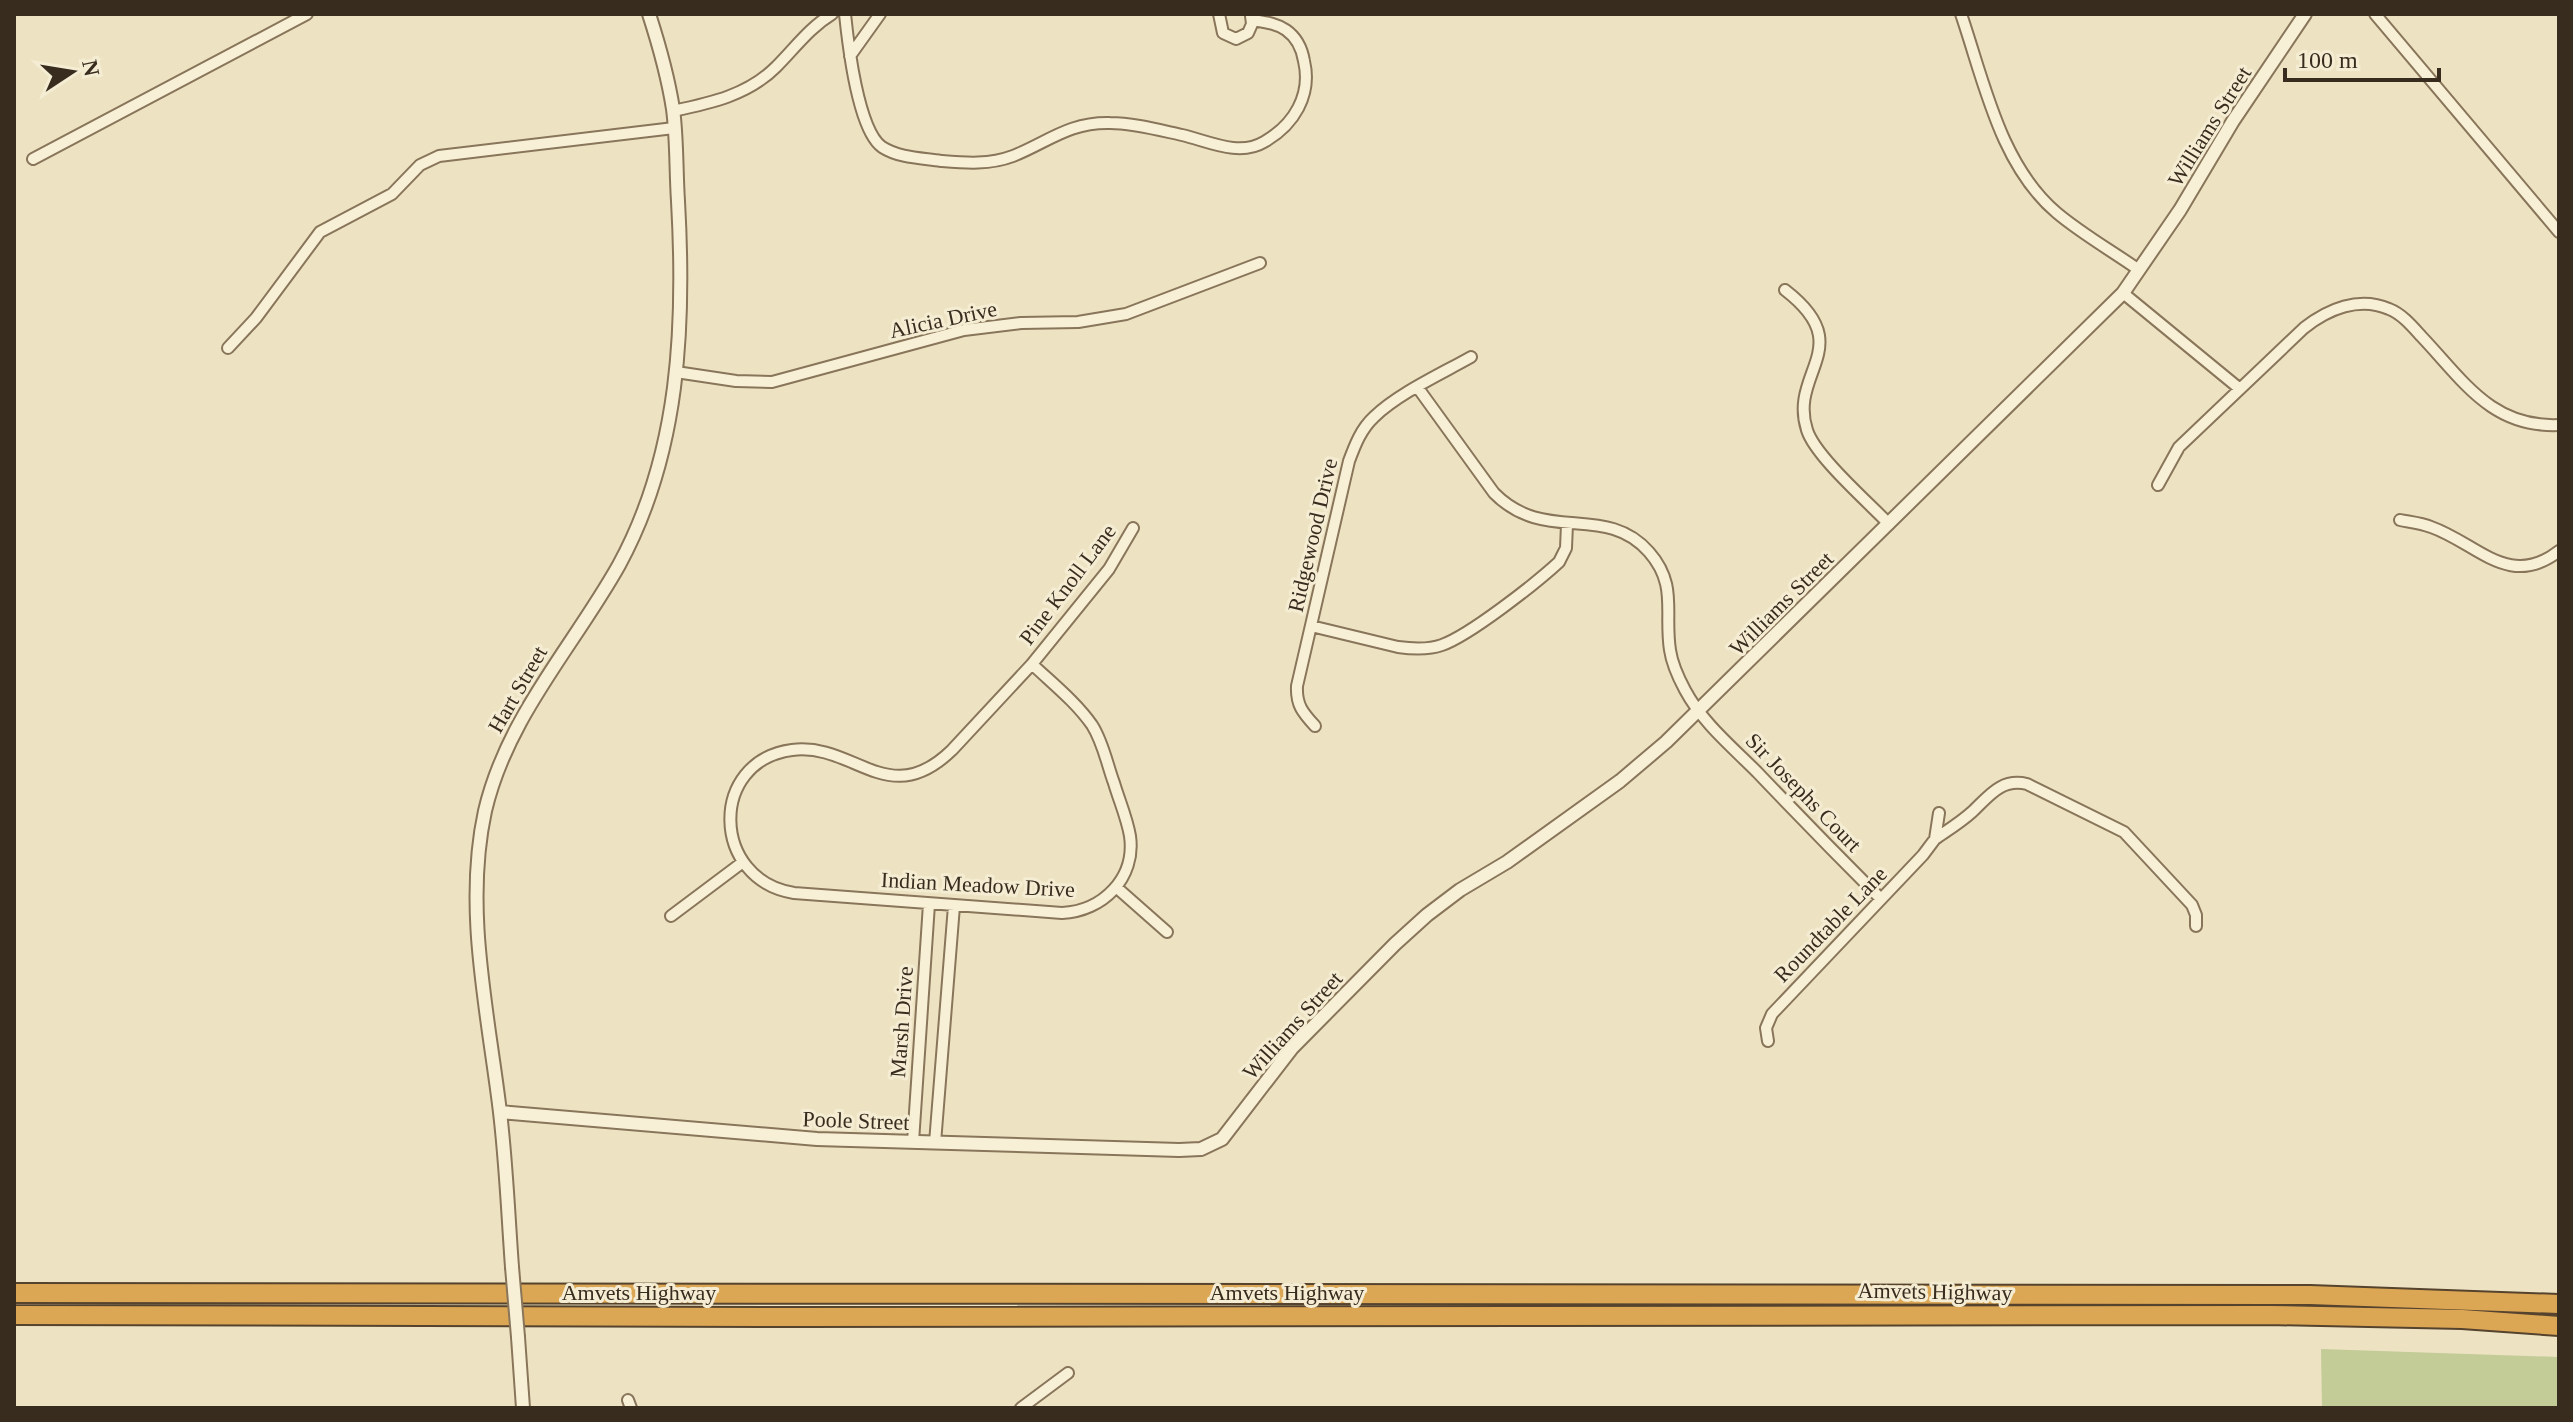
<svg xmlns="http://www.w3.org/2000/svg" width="2573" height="1422" font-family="'Times New Roman',serif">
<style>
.green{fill:#c3cb97}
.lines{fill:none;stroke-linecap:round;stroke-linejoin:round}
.minor-casing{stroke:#88755a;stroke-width:14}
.tertiary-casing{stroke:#88755a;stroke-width:16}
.motorway-casing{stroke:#55432e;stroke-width:22}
.minor{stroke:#f8f0d6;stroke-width:10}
.tertiary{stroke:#f8f0d6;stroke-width:12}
.motorway{stroke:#dca755;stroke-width:18}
.tertiary-bridge-casing{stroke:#88755a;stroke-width:16;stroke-linecap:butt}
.tertiary-bridge{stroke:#f8f0d6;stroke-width:12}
.labels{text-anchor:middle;stroke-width:6;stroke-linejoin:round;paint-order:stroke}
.street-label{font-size:22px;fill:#382c1e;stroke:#f5edd3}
</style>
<rect width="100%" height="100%" fill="#ede3c3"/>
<path class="green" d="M2321,1349L2559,1357V1408H2322Z"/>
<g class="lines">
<g class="minor-casing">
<path id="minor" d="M845,14C848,43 858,130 882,147C899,158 921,158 941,161C966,163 989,165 1013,156C1048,142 1069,122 1110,123C1133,123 1159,130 1182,135C1208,141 1239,157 1264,142C1294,125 1312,95 1304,61C1302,49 1296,37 1286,30C1276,23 1264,22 1252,20
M1219,14L1223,33L1236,39L1248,33L1252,24L1251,16
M1961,14C1984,81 2000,165 2057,213C2082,234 2112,251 2139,270
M2375,14L2559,232
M850,56L880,14
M673,111C711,103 748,95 776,67C795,48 809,28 832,14
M33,159L307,14
M1785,290C1859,347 1788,372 1807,430C1815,456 1869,503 1889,524
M2123,293L2240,389
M228,348L256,318L320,232L392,194L420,165L439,156L674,128
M676,372L736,381L772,382L964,330L1021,323L1078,322L1126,314L1260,263
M1418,388L1494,493C1545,545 1605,502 1649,552C1678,585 1664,612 1670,650C1672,664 1678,677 1685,690C1702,722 1731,746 1757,772C1798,815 1839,857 1881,899
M2158,485L2179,447L2304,328C2328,309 2359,296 2389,309C2402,314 2412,326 2421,336C2463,380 2491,428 2559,425
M2400,520C2410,522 2421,523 2431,527C2477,543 2509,590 2559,551
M1311,626L1398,647C1413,649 1428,650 1442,645C1470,635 1535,584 1559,562L1566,548L1567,524
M1032,664C1052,683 1076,702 1092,725C1103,742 1107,764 1114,783C1119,800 1127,818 1130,836C1136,878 1103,911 1062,913L794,893C711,880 708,761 792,750C855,742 888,812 952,750Z
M1032,664L1109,569L1133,528
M1315,726C1303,713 1296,705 1297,686L1349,461C1355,445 1361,429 1374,417C1399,393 1441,374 1471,357
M1935,839C1948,830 1961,822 1972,812C1989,796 2001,778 2027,784L2124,832L2192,905L2196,915V926
M1116,887L1167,932
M671,916L743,862
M1768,1041L1766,1028L1772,1014L1923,855L1935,839L1939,813
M913,1142L929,904
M935,1143L954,906
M628,1400L631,1408
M1021,1408L1068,1373"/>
</g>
<g class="tertiary-casing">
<path id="tertiary" d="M500,1112L817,1139L1179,1150L1201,1149L1222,1139L1292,1048L1395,944L1427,915L1460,890L1507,862L1620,781L1666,742L2123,293L2180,210L2233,121L2305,14
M512,1267C508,1213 506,1158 499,1104C487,1008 464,907 485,811C507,717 573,647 619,565C680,453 685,325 678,201C676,171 677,139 673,109C668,77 659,45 649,14
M518,1337L523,1408"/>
</g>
<g class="motorway-casing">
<path id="motorway" d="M14,1293L2310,1295L2559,1304
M14,1315L791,1317L2270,1315L2462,1319L2559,1326"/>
</g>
<use href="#minor" class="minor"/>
<use href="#tertiary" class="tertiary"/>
<use href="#motorway" class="motorway"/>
<g class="tertiary-bridge-casing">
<path id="tertiary-bridge" d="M512,1267L518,1337"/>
</g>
<use href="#tertiary-bridge" class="tertiary-bridge"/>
</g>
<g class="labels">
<g class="street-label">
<text transform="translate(2209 126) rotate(-58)" y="8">Williams Street</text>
<text transform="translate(943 319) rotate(-12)" y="8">Alicia Drive</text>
<text transform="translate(1312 535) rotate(-77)" y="8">Ridgewood Drive</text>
<text transform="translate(1067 584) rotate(-53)" y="8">Pine Knoll Lane</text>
<text transform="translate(1781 603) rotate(-45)" y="8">Williams Street</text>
<text transform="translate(517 689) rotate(-60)" y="8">Hart Street</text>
<text transform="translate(1804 792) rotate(46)" y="8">Sir Josephs Court</text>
<text transform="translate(978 884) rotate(3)" y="8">Indian Meadow Drive</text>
<text transform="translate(1830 924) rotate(-46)" y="8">Roundtable Lane</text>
<text transform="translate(901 1022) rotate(-86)" y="8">Marsh Drive</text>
<text transform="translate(1292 1025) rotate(-48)" y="8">Williams Street</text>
<text transform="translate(856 1120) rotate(2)" y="8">Poole Street</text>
<text transform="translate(1935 1291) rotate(1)" y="8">Amvets Highway</text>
<text x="639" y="1300">Amvets Highway</text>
<text x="1287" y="1300">Amvets Highway</text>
</g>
</g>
<rect width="2573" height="1422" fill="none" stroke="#382c1e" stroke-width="32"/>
<g transform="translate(72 72) rotate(78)" stroke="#f5edd3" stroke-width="6" paint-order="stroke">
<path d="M0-6L14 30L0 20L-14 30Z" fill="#382c1e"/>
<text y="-12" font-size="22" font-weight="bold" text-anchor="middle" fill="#382c1e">N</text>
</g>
<path d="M2285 68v12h154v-12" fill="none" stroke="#382c1e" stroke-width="4"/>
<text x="2297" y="68" font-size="24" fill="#382c1e" stroke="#f5edd3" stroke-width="6" paint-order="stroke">100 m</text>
</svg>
